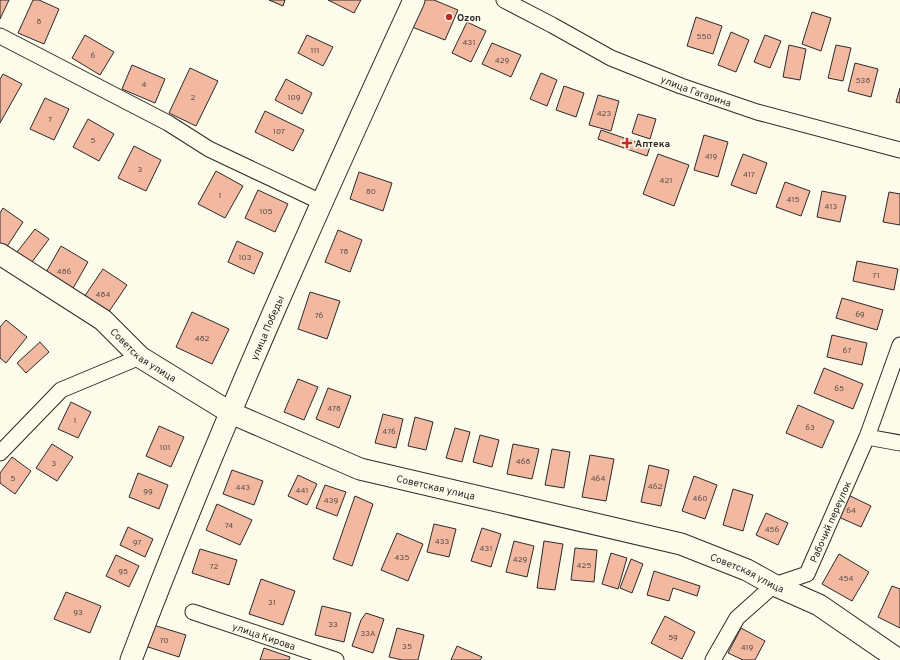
<svg xmlns="http://www.w3.org/2000/svg" width="900" height="660" font-family="Overpass,sans-serif">
<style>
.building{fill:#f2b8a0;stroke:#2b2b2b}
.lines{fill:none;stroke-linecap:round;stroke-linejoin:round}
.street-casing{stroke:#2b2b2b;stroke-width:17}
.secondary-casing{stroke:#2b2b2b;stroke-width:23}
.street{stroke:#fdfbea;stroke-width:15}
.secondary{stroke:#fdfbea;stroke-width:21}
.poi-dot{fill:#c62828;stroke:#fdfbea;stroke-width:1.5}
.labels{text-anchor:middle;stroke-width:3;stroke-linejoin:round;paint-order:stroke}
.number-label{font-size:8px;fill:#5d4e48}
.poi-label{font-size:10px;font-weight:bold;fill:#2b2b2b;stroke:#fdfbea;text-anchor:start}
.street-label{font-size:10px;fill:#2b2b2b;stroke:#fdfbea}
</style>
<rect width="100%" height="100%" fill="#fdfbea"/>
<path class="building" d="M0,0H9L0,19Z
M33,0H39L59,9L44,44L18,33Z
M269,0H285L283,6Z
M328,0H361L354,13Z
M423,0H434L458,10L445,40L412,27Z
M812,12L831,18L821,51L802,44Z
M696,17L722,26L713,54L687,46Z
M467,22L486,31L471,62L452,53Z
M731,32L749,40L736,72L718,65Z
M85,35L114,52L100,75L72,58Z
M307,35L333,47L323,66L298,53Z
M765,35L781,41L770,68L754,62Z
M492,43L521,55L511,77L482,64Z
M789,45L806,49L800,80L783,77Z
M836,45L851,48L843,81L828,78Z
M855,63L878,69L871,97L848,91Z
M132,65L165,79L155,103L122,89Z
M190,68L218,81L196,126L169,113Z
M541,73L557,80L547,106L530,99Z
M3,74L22,84L0,123V79Z
M286,79L312,93L302,114L275,100Z
M564,86L584,93L576,117L556,110Z
M900,88V103L896,102Z
M598,95L619,101L611,131L589,125Z
M45,98L69,109L54,140L30,129Z
M265,111L304,130L293,151L255,132Z
M638,114L656,119L650,139L632,133Z
M88,119L114,134L99,161L73,147Z
M601,130L650,147L647,156L598,139Z
M704,135L728,142L718,177L694,170Z
M134,146L161,160L146,191L118,178Z
M658,154L689,165L674,206L643,194Z
M743,154L767,163L756,194L731,185Z
M216,171L243,186L225,218L198,204Z
M359,172L392,183L383,211L350,199Z
M785,182L810,191L801,216L776,207Z
M258,190L288,204L275,232L245,218Z
M822,191L846,196L840,222L817,217Z
M889,192L900,194V225L883,222Z
M3,208L23,222L6,248L0,244V213Z
M35,229L49,239L29,266L14,256Z
M338,230L362,240L350,272L325,262Z
M237,241L263,253L254,274L228,262Z
M61,246L88,262L68,297L41,281Z
M857,261L898,269L894,290L853,281Z
M103,269L127,285L104,319L80,303Z
M310,292L340,301L327,339L298,329Z
M842,298L883,310L877,330L836,318Z
M192,312L229,329L212,364L176,347Z
M6,320L27,337L6,363L0,358V327Z
M832,335L867,343L862,365L827,357Z
M40,342L49,352L26,373L17,363Z
M824,368L863,384L853,409L814,393Z
M298,379L318,387L304,420L284,412Z
M328,388L351,396L339,428L316,419Z
M71,402L91,412L78,438L58,429Z
M798,405L834,421L822,448L786,433Z
M383,414L403,419L396,448L375,443Z
M415,417L433,422L426,450L408,446Z
M159,426L184,437L171,467L146,456Z
M455,428L470,432L462,462L446,458Z
M480,435L499,440L492,467L473,462Z
M52,444L73,457L57,481L36,468Z
M513,444L539,449L532,479L507,474Z
M552,449L570,452L564,488L545,485Z
M590,455L614,459L606,501L582,497Z
M12,457L31,471L15,494L0,483V473Z
M649,465L669,470L661,506L641,502Z
M232,470L263,481L254,505L223,494Z
M138,473L168,485L159,509L129,497Z
M298,475L317,484L307,505L288,496Z
M694,476L717,485L705,519L682,511Z
M325,485L346,492L337,516L316,508Z
M733,489L753,495L743,531L723,525Z
M842,492L871,506L861,527L832,514Z
M355,496L373,504L352,566L333,559Z
M217,504L252,520L240,545L206,530Z
M766,513L788,523L778,545L756,535Z
M434,524L456,529L449,557L427,552Z
M128,527L153,539L145,557L120,545Z
M482,528L501,534L491,567L471,561Z
M397,533L423,544L408,581L381,570Z
M514,541L534,546L527,577L506,572Z
M544,541L563,544L555,590L537,588Z
M575,548L597,550L594,582L571,580Z
M200,549L237,560L229,585L192,573Z
M611,553L627,558L618,589L602,584Z
M839,554L869,572L852,601L822,584Z
M116,555L139,566L129,587L106,576Z
M631,559L643,564L632,593L620,588Z
M654,571L700,586L697,596L673,588L669,601L647,595Z
M261,579L295,591L283,625L249,614Z
M892,586L900,589V628L878,617Z
M66,592L101,606L90,633L54,619Z
M322,606L351,613L344,642L315,635Z
M366,613L384,619L373,653L352,646L361,620Z
M665,616L695,632L682,659L651,643Z
M150,624L186,635L179,657L142,645Z
M397,628L424,635L418,660H402L389,657Z
M741,628L765,641L755,660H743L728,653Z
M457,646L482,657L480,660H451Z
M264,648L290,657L289,660H260Z"/>
<g class="lines">
<g class="street-casing">
<g id="street">
<path id="s1" d="M504,0L552,25L611,58L681,86L757,112L900,150"/>
<path d="M0,36L168,123L209,149L321,202"/>
<path d="M867,437L900,443"/>
<path d="M0,453L61,390L140,357"/>
<path id="s2" d="M193,612L336,660"/>
<path id="s3" d="M713,660L737,618L774,585L807,574L867,437L900,345"/>
</g>
</g>
<g class="secondary-casing">
<g id="secondary">
<path id="s4" d="M0,254L103,320L140,357L231,413L360,469L681,544L747,570L774,585L819,605L899,660"/>
<path id="s5" d="M131,660C216,436 314,217 414,0"/>
</g>
</g>
<use href="#street" class="street"/>
<use href="#secondary" class="secondary"/>
</g>
<g class="poi-dot">
<circle cx="449" cy="17" r="4"/>
<path d="M625 137h4v4h4v4h-4v4h-4v-4h-4v-4h4z"/>
</g>
<g class="labels">
<g class="number-label">
<text x="39" y="24">8</text>
<text x="704" y="39">550</text>
<text x="469" y="45">431</text>
<text x="315" y="53">111</text>
<text x="93" y="58">6</text>
<text x="502" y="63">429</text>
<text x="863" y="83">538</text>
<text x="144" y="87">4</text>
<text x="193" y="100">2</text>
<text x="294" y="100">109</text>
<text x="604" y="116">423</text>
<text x="50" y="122">7</text>
<text x="279" y="134">107</text>
<text x="93" y="143">5</text>
<text x="711" y="159">419</text>
<text x="140" y="172">3</text>
<text x="749" y="177">417</text>
<text x="666" y="183">421</text>
<text x="371" y="194">80</text>
<text x="220" y="198">1</text>
<text x="793" y="202">415</text>
<text x="831" y="209">413</text>
<text x="266" y="214">105</text>
<text x="344" y="254">78</text>
<text x="245" y="260">103</text>
<text x="64" y="274">486</text>
<text x="876" y="278">71</text>
<text x="103" y="297">484</text>
<text x="860" y="317">69</text>
<text x="319" y="318">76</text>
<text x="202" y="341">482</text>
<text x="847" y="353">67</text>
<text x="839" y="391">65</text>
<text x="334" y="411">478</text>
<text x="75" y="423">1</text>
<text x="810" y="430">63</text>
<text x="389" y="434">476</text>
<text x="165" y="450">101</text>
<text x="523" y="464">468</text>
<text x="54" y="466">3</text>
<text x="13" y="481">5</text>
<text x="598" y="481">464</text>
<text x="655" y="489">462</text>
<text x="243" y="490">443</text>
<text x="302" y="493">441</text>
<text x="148" y="494">99</text>
<text x="700" y="501">460</text>
<text x="331" y="503">439</text>
<text x="851" y="513">64</text>
<text x="229" y="528">74</text>
<text x="772" y="532">456</text>
<text x="442" y="544">433</text>
<text x="137" y="545">97</text>
<text x="486" y="551">431</text>
<text x="402" y="560">435</text>
<text x="520" y="562">429</text>
<text x="584" y="568">425</text>
<text x="214" y="569">72</text>
<text x="123" y="574">95</text>
<text x="846" y="581">454</text>
<text x="272" y="605">31</text>
<text x="78" y="615">93</text>
<text x="333" y="627">33</text>
<text x="368" y="636">33А</text>
<text x="673" y="640">59</text>
<text x="164" y="643">70</text>
<text x="407" y="649">35</text>
<text x="747" y="650">419</text>
</g>
<g class="poi-label">
<text x="457" y="21">Ozon</text>
<text x="635" y="147">Аптека</text>
</g>
<g class="street-label">
<text dy="4" stroke="none"><textPath href="#s1" startOffset="213">улица Гагарина</textPath></text>
<text dy="4" stroke="none"><textPath href="#s5" startOffset="359">улица Победы</textPath></text>
<text dy="4" stroke="none"><textPath href="#s4" startOffset="176">Советская улица</textPath></text>
<text dy="4" stroke="none"><textPath href="#s4" startOffset="500">Советская улица</textPath></text>
<text dy="4" stroke="none"><textPath href="#s3" startOffset="190">Рабочий переулок</textPath></text>
<text dy="4" stroke="none"><textPath href="#s4" startOffset="824">Советская улица</textPath></text>
<text dy="4" stroke="none"><textPath href="#s2" startOffset="75">улица Кирова</textPath></text>
</g>
</g>
</svg>
